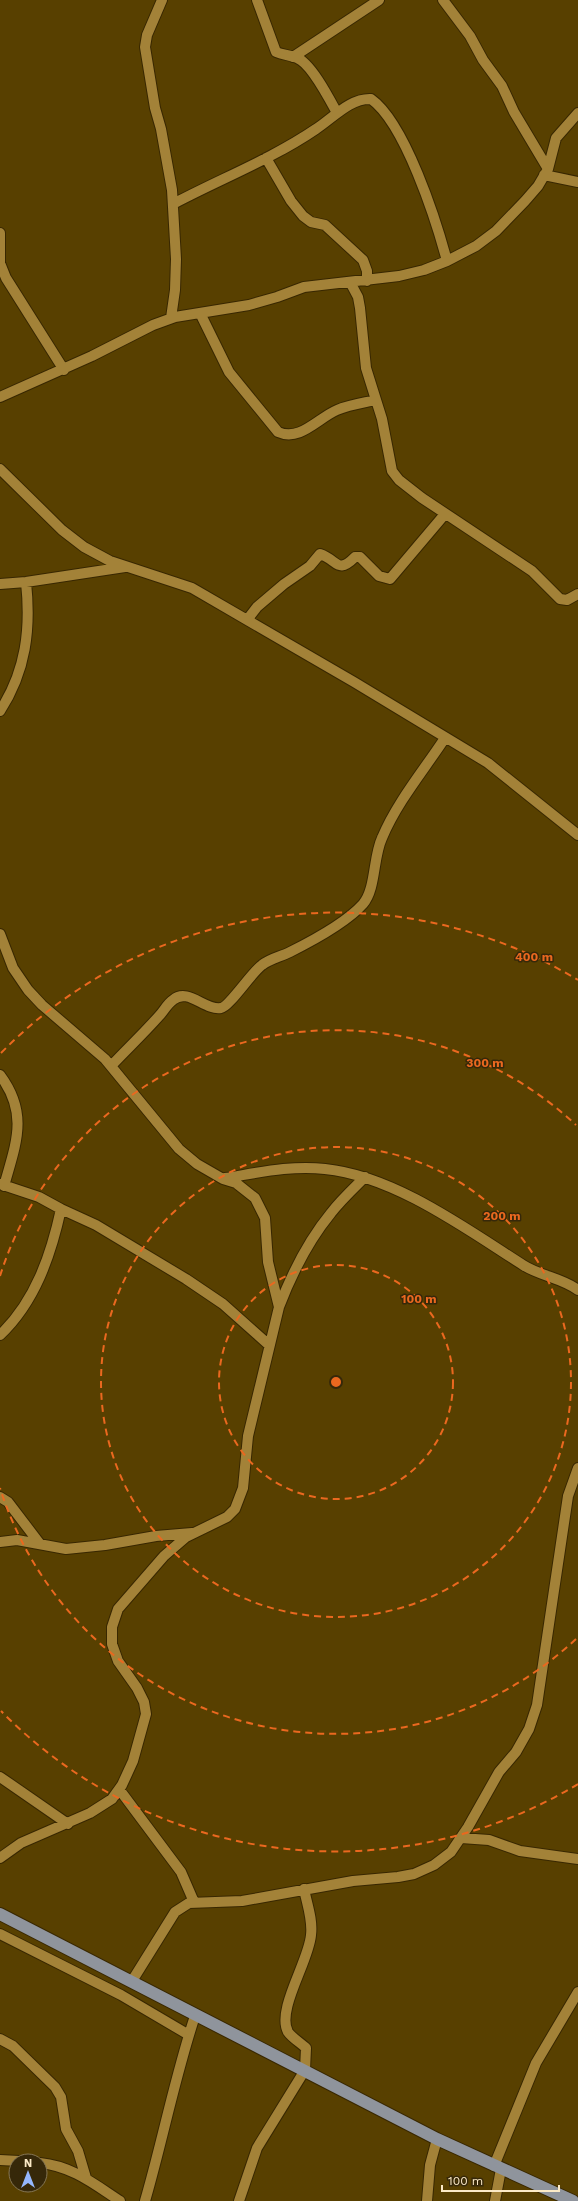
<svg xmlns="http://www.w3.org/2000/svg" width="578" height="2201" font-family="'Work Sans',sans-serif">
<style>
.lines{fill:none;stroke-linecap:round;stroke-linejoin:round}
.minor-casing{stroke:#382700;stroke-width:12}
.major-casing{stroke:#382700;stroke-width:14}
.minor{stroke:#a38238;stroke-width:10}
.major{stroke:#8f949c;stroke-width:12}
.ring{fill:none;stroke:#ea681f;stroke-width:2;stroke-dasharray:7 5}
.centre{fill:#ea681f;stroke:#362809;stroke-width:2}
.ring-label{font-size:12px;text-anchor:middle;font-weight:bold;fill:#ea681f;stroke:#362809;stroke-width:3;stroke-linejoin:round;paint-order:stroke}
</style>
<rect width="100%" height="100%" fill="#584000"/>
<g class="lines">
<g class="minor-casing">
<path id="minor" d="M162,0L147,35L145,47L155,108L161,129L172,190L176,259L175,290L171,318
M257,0L276,52C283,55 290,55 297,58C311,63 330,100 337,113
M443,0L470,36L483,60L502,86L514,112L548,169
M293,57L379,0
M266,158L291,201L303,216L311,222L325,225L363,260L367,271V281
M544,175L578,182
M173,204C220,179 272,159 316,129C333,118 350,98 371,99C405,123 436,220 447,261
M0,233V263L6,278L64,370
M350,282L358,297L360,308L366,368L382,419L392,471L399,480L422,498L532,571L560,599L567,600L578,594
M200,313L229,372L278,432C300,442 318,418 337,410C349,405 363,403 376,400
M0,397L92,356L153,325L175,317L249,305L277,297L304,287L399,276L424,270L447,261L476,246L496,231L525,201L538,186L548,169L556,138L578,113
M0,469L62,530L84,547L110,561L192,588L354,682L488,763L578,835
M0,584L26,582L125,567
M247,620L257,607L284,584L310,566L320,554C338,560 337,575 355,557H360L379,576L390,579L445,514
M0,711C26,671 31,629 26,582
M0,934L13,968L28,990L42,1005L105,1059L179,1149L197,1164L223,1179L236,1183L255,1198L265,1218L268,1262L279,1307L248,1436L243,1488L235,1509L227,1517L186,1537L164,1556L118,1609L112,1627V1644L118,1661L137,1688L144,1702L146,1714L133,1761L122,1785L112,1799L90,1813L21,1843L0,1858
M111,1066C127,1049 144,1033 159,1016C164,1011 167,1004 173,1000C188,987 205,1011 221,1008C229,1007 252,972 262,965C271,958 280,957 290,952C312,941 346,923 363,904C376,889 373,857 382,838C397,802 424,770 445,738
M0,1075C29,1114 16,1143 4,1186
M225,1178C257,1173 291,1165 325,1169C394,1176 465,1228 523,1265C540,1276 562,1278 578,1290
M0,1184L39,1197L61,1209L96,1225L186,1279L223,1304L269,1345
M279,1307C292,1273 308,1241 331,1213C341,1200 353,1189 365,1177
M0,1335C35,1302 51,1255 61,1209
M0,1497L8,1502L40,1544
M0,1542L17,1540L66,1549L105,1545L156,1536L192,1533
M0,1777L68,1824
M119,1789L181,1872L194,1902
M461,1838L489,1840L520,1851L578,1859
M0,1934L121,1995L189,2035
M132,1981L175,1912L189,1903L242,1901L353,1881L398,1877L414,1874L434,1865L451,1852L468,1827L499,1772L516,1752L529,1729L537,1705L568,1496L578,1468
M0,2039L13,2046L55,2087L61,2097L66,2129L78,2151L86,2178
M0,2160L19,2161
M40,2163C72,2166 94,2184 120,2201
M494,2166L536,2063L578,1992
M145,2201C163,2139 175,2076 195,2016
M239,2201L257,2148L305,2070L306,2048C301,2043 292,2038 288,2032C276,2010 309,1961 311,1935C313,1920 307,1904 304,1889
M427,2201L430,2165L437,2139
M495,2201L501,2169"/>
</g>
<g class="major-casing">
<path id="major" d="M0,1914L437,2139L573,2201"/>
</g>
<use href="#minor" class="minor"/>
<use href="#major" class="major"/>
</g>
<g class="ring">
<circle cx="336" cy="1382" r="117"/>
<circle cx="336" cy="1382" r="235"/>
<path d="M576 1639A352 352 0 0 1 0 1488M0 1276A352 352 0 0 1 576 1125"/>
<path d="M578 1784A469 469 0 0 1 1 1711M1 1053A469 469 0 0 1 578 980"/>
</g>
<circle cx="336" cy="1382" r="6" class="centre"/>
<g class="ring-label">
<text x="534" y="961">400 m</text>
<text x="485" y="1067">300 m</text>
<text x="502" y="1220">200 m</text>
<text x="419" y="1303">100 m</text>
</g>
<g transform="translate(28 2173)"><circle r="19" fill="#362809" stroke="#857655"/>
<path d="M0-3L7 15L0 10L-7 15Z" fill="#95b7fd"/>
<text y="-6" font-size="11" font-weight="bold" text-anchor="middle" fill="#fceac6">N</text>
</g>
<path d="M442 2185v6h117v-6" fill="none" stroke="#fceac6" stroke-width="2"/>
<text x="448" y="2185" font-size="12" fill="#fceac6" stroke="#362809" stroke-width="3" paint-order="stroke">100 m</text>
</svg>
